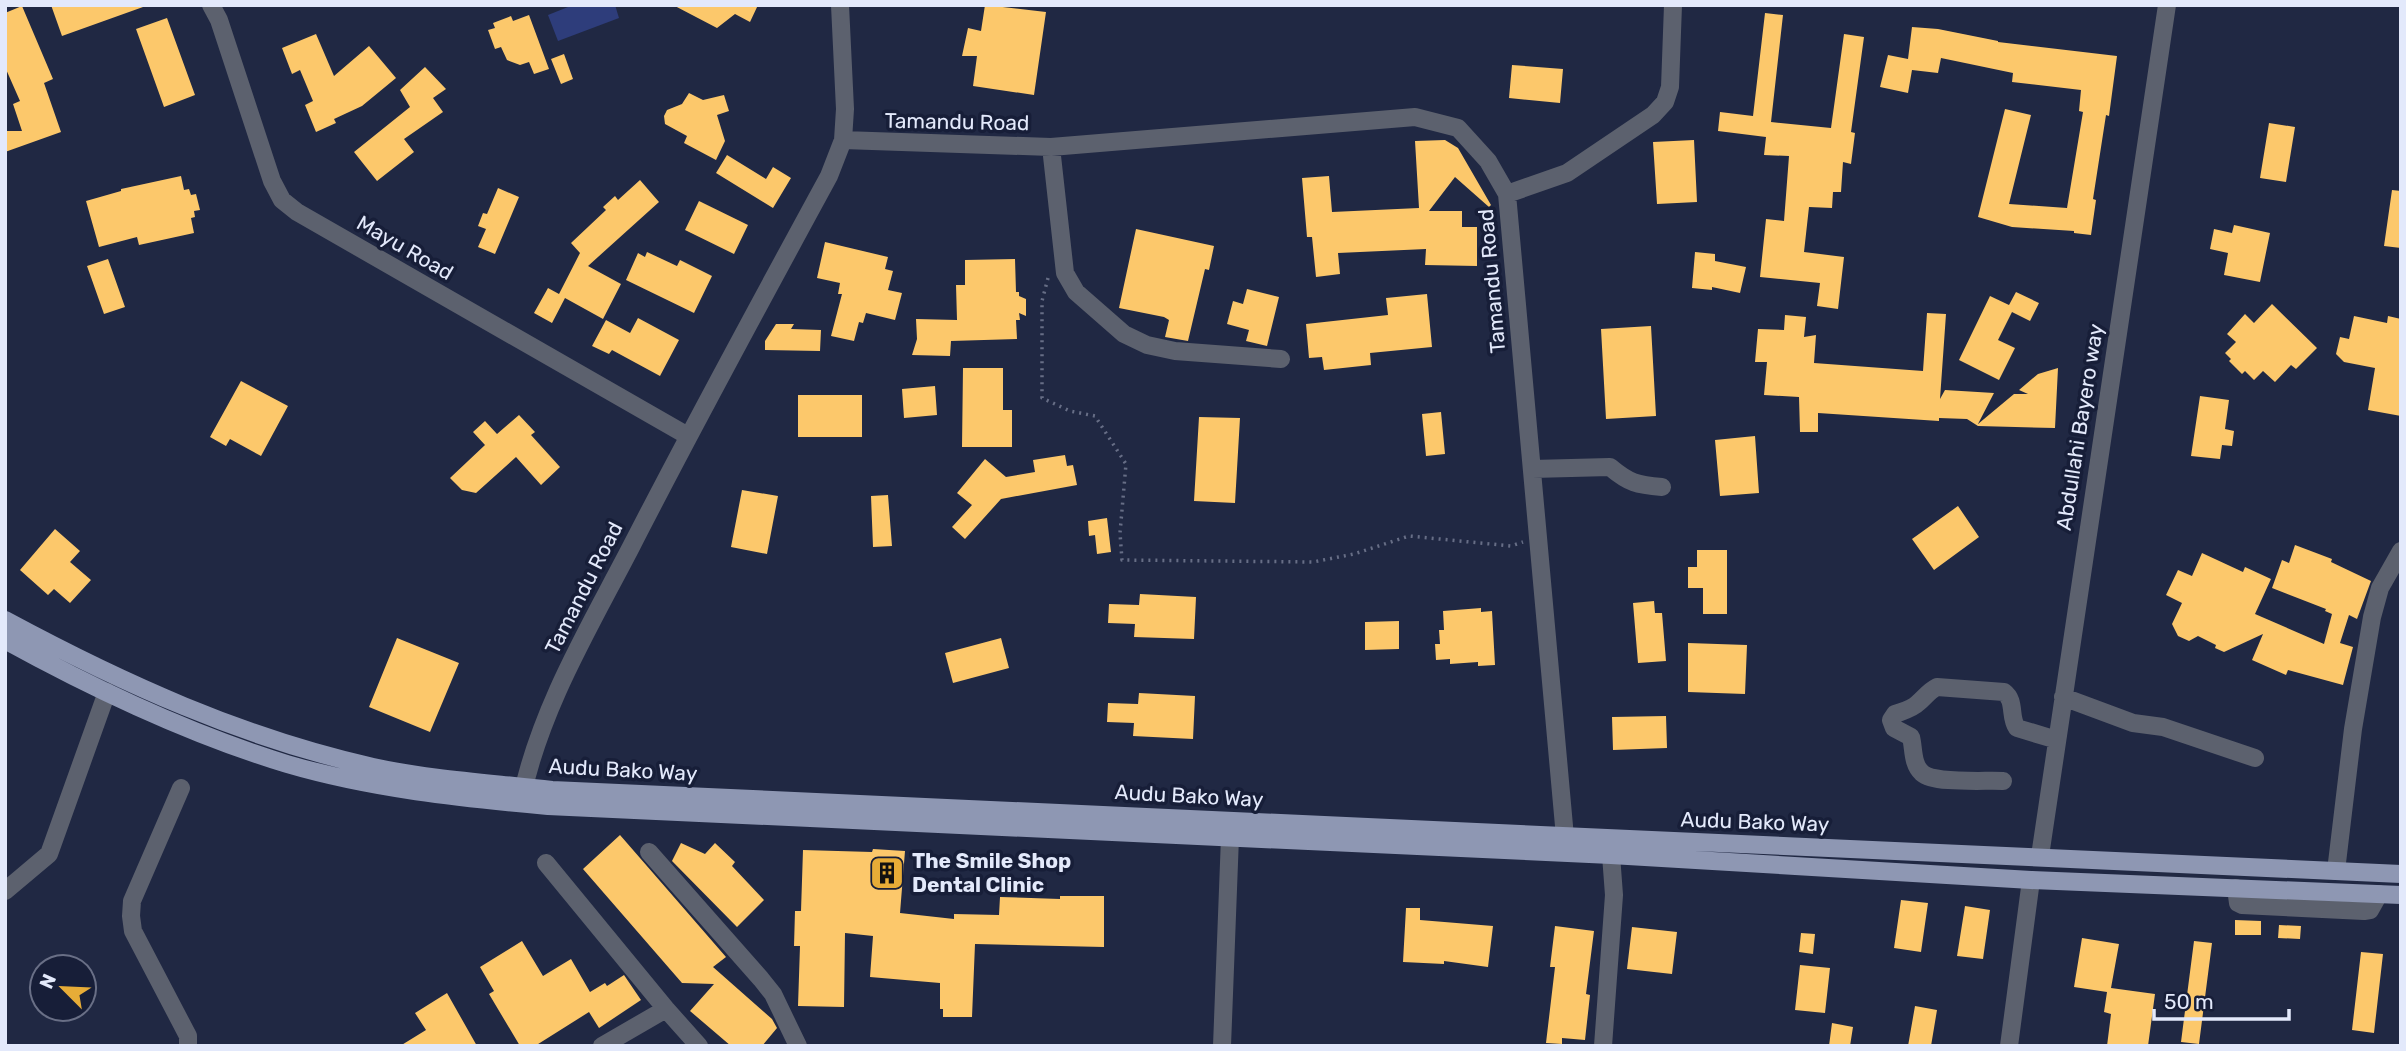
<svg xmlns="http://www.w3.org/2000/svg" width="2406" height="1051" font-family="Rubik,sans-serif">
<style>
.green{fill:#2e3d7b}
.building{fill:#fcc86b}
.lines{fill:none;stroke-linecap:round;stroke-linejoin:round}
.path{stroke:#676e86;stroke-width:3.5;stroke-dasharray:2 5;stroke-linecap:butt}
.minor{stroke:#5c616e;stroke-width:18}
.major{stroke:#8e97b3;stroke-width:18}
.labels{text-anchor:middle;stroke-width:7;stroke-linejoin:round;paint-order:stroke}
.street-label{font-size:21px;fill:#e3e9fb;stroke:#171e38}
.poi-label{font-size:21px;font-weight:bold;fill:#e3e9fb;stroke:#171e38;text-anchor:start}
</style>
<rect width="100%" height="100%" fill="#202843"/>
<path class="green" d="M573,5H615L619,18L558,41L548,15Z"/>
<path class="building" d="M51,5H143V7L62,36Z
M673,5H758L750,22L735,14L717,28Z
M985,5L1046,12L1034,95L973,86L977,56H962L968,28L981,31Z
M22,6L53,79L44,83L61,132L5,152V131H22L13,104L20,101L5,67V13Z
M1765,13L1783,15L1771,122L1831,128L1844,34L1864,37L1851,132L1855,133L1851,164L1843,162L1841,192H1833L1832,208L1809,207L1804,252L1844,257L1838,309L1817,306L1820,283L1760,277L1766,219L1784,221L1789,156L1764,155L1766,137L1718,131L1720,112L1753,116Z
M529,15L549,69L534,74L529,62L520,65L507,60L501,47L495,49L488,30L495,28L493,23L511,16L513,21Z
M167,18L195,95L164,107L136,29Z
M1912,27L1938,29L1998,41V42L2117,56L2109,116L2106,115L2093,199L2096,200L2091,235L2074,233V231L2012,227L1978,217L2005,109L2031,115L2009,204L2067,208L2083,112L2079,111L2081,90L2012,82L2013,73L1941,58L1938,73L1912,70L1908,93L1880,87L1888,55L1908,59Z
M316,34L334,76L369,46L396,78L362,106L334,119L336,123L316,132L305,105L313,101L300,70L292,74L282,48Z
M564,54L573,79L561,84L551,59Z
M1512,65L1563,69L1560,103L1509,98Z
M425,67L446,89L433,98L443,112L404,139L414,152L377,181L354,152L410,107L400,90Z
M689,93L703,100L724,95L729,111L717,115L725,141L716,160L684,143L687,136L665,124L664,116L667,110L682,104Z
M2269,123L2295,127L2286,182L2260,178Z
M1445,140L1458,148L1491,205L1489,207L1455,177L1429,211H1462V227H1477V266L1425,265L1426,249L1338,253L1340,274L1316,277L1312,237H1307L1302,178L1329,176L1332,212L1419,208L1415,141Z
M1694,140L1697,202L1657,204L1653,142Z
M727,155L766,179L773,167L791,178L773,208L716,173Z
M181,176L184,190L189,189L191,195L196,194L200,210L194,211L195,217L191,218L194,233L139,245L137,237L99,247L86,201L121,191V189Z
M640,180L659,202L588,266L621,284L603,319L565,298L552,323L534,313L548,288L559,294L580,253L571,243L606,210L603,207L615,196L618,200Z
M498,188L519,197L495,254L478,247L486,229L478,226L483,213L487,214Z
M2392,190L2401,191V248L2384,246Z
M699,201L748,225L734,254L685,230Z
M2234,225L2270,233L2260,282L2224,275L2228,253L2210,249L2214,229L2232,233Z
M1136,229L1214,246L1209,270L1205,269L1188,341L1165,337L1169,320L1164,317L1119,308Z
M825,242L888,257L885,269L893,271L888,290L902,293L895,320L866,313L863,323L859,322L854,341L831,336L842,294H838L840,283L817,278Z
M647,252L677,266L680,260L712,276L694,313L626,280L638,253L645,257Z
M1695,252L1715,254V261L1746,267L1740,293L1712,287V290L1692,288Z
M108,259L125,307L104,314L87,266Z
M1015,259L1016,292H1019V296L1026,299V316L1019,313L1020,320H1016L1017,339L951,341L950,356L912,355L917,339L916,319L957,320L956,285H965V260Z
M1247,289L1279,297L1267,346L1246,341L1249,330L1227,324L1233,301L1243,304Z
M2016,292L2039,303L2030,321L2012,312L1998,340L2015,348L1999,380L1959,360L1990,296L2009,305Z
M1427,294L1432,347L1370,353L1371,365L1324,370L1322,357L1309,358L1306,324L1388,315L1386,298Z
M2272,304L2317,348L2296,369L2291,365L2275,382L2263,371L2254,380L2245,371L2242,374L2229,361L2231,359L2225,353L2236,342L2227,334L2245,314L2254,323Z
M1927,313L1946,314L1940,399L1945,390L1994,393L1978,424L2014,394H2028L2019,390L2038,374L2058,368L2055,428L1978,426L1967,419L1939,418V421L1818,413V432H1800L1799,397L1764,395L1767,362H1755L1758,329L1784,330L1785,315L1806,317L1804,337L1816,335L1814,363L1923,371Z
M2354,316L2387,323L2388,316L2401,319V416L2368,410L2375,368L2344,362L2336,354L2340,337L2349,339Z
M638,318L679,340L660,376L612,350L609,354L592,346L606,320L630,333Z
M776,324H794L791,329L821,330L820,351L765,350V341Z
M1651,326L1656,416L1606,419L1601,329Z
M963,368H1003V410H1012V447H962Z
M241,381L288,406L261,456L230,439L226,446L210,437Z
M935,386L937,415L904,418L902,389Z
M798,395H862V437H798Z
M2200,396L2229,400L2225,429L2234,431L2232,446L2222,445L2220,459L2191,456Z
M1441,412L1445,454L1426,456L1422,414Z
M519,415L535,432L531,435L560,467L541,485L516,457L476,493L462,490L450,478L485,445L473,432L485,421L497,434Z
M1199,417L1240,418L1235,503L1194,501Z
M1755,436L1759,493L1720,496L1715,440Z
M1065,455L1067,466L1073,465L1077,485L1001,499L965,539L952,527L972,505L957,493L985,459L1006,477L1035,472L1033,460Z
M742,490L778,496L767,554L731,547Z
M888,495L892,546L873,547L871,496Z
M1958,506L1979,537L1934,570L1912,539Z
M1107,518L1111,552L1097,554L1095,535L1089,536L1088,521Z
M55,529L80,551L70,562L91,580L70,603L54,589L48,595L20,570Z
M2295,545L2332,559L2331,562L2371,581L2357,619L2349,615L2340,643L2353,647L2343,685L2288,670L2286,675L2252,660L2263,634L2224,652L2215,648L2216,645L2198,636L2189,641L2178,636L2172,624L2182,603L2166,595L2178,570L2192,576L2202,553L2243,572L2245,567L2271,579L2255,614L2324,644L2332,614L2325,611L2326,609L2272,588L2282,560L2289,563Z
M1697,550H1727V614H1703V588H1688V567H1697Z
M1140,594L1196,597L1194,639L1134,637L1135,624L1108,623L1109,604L1139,605Z
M1654,601L1655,613H1662L1666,661L1638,663L1633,603Z
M1481,608V612L1492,611L1495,665L1478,666V662L1450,664V659L1436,660L1435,644H1440L1439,630H1444L1443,611Z
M1399,621V649L1365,650V622Z
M397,638L459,663L430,732L369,707Z
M1001,638L1009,668L953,683L945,653Z
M1688,643L1747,645L1745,694L1688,692Z
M1139,693L1195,696L1193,739L1133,736L1134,723L1107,722L1108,703L1138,704Z
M1666,716L1667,748L1613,750L1612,717Z
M620,835L726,957L713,967L772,1019L777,1028L762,1046H731L690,1011L714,984L682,983L583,869Z
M681,843L705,854L715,843L735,862L732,866L764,900L737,927L672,861Z
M873,849L905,851L900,913L954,919V914L999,915L1000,897L1060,899V896H1104V947L975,944L972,1017H943V1009H940V983L870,977L873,936L845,933L844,1007L798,1006L800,946H794L795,911H801L803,850L872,852Z
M1901,900L1928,903L1921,952L1894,948Z
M1965,906L1990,910L1983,959L1957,956Z
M1406,908H1420V920L1493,926L1488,967L1444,961V964L1403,962Z
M2235,920L2261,921V935H2235Z
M2279,925L2301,926L2300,939L2278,938Z
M1555,926L1594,931L1586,994L1590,995L1585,1040L1562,1038V1044L1546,1043L1555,967H1550Z
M1632,927L1677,932L1672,974L1627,969Z
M1801,933L1815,934L1813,954L1799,952Z
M2082,938L2119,944L2111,988L2155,994L2148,1046H2107L2111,1014L2104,1012L2107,992L2074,987Z
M522,941L543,976L571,959L590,992L605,983L607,986L624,975L641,1000L599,1028L589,1012L535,1046H520L489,994L494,991L480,967Z
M2194,941L2212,943L2199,1044L2181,1042Z
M2361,952L2383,954L2374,1033L2352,1030Z
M1800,965L1830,968L1825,1013L1795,1010Z
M447,993L477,1046H400L426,1030L415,1013Z
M1915,1006L1937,1010L1931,1046H1908Z
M1832,1023L1853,1027L1850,1046H1829Z"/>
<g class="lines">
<path class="path" d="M1048,278L1042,301V398L1070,411L1095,416L1126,464L1120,533L1122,560L1313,562L1354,554L1409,536L1511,546L1523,542"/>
<path class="minor" d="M211,5L219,20L272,181L282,200L297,212L688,436
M840,5L845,109L843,140
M1051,147L1065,273L1076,292L1124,334L1147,345L1175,351L1281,359
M1507,194L1567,173L1653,115L1665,102L1670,87L1673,5
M1532,469L1610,467C1629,483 1637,485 1662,487
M2063,697L2133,723L2163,727L2255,758
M2003,781C1985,780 1934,784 1922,773C1912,764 1914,749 1911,737L1894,728L1891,720L1895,714C1903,711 1912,709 1918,703C1925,697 1929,691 1937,687L2004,692C2016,701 2009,717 2017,728L2057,740
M181,788L132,901L131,916L133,931L188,1036V1046
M521,800C540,709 589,628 631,547C695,422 762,299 829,176L843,140L1051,147L1415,117L1458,128L1488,161L1507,194L1566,848
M649,852L761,979L773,994L798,1046
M2040,856L2167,5
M546,863L666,1009L699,1046
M2336,871L2353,729L2372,617L2380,588L2401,551
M2236,888L2238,903L2242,905L2364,911L2370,910L2379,894
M5,891L49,854L107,692
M602,1046L666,1009
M1222,1046L1230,837
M1603,1046L1614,895L1611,855
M2009,1046L2031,880"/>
<path class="major" d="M5,620C122,683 243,738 373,767C432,780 492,783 552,790L2401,874
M5,640C94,689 189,734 287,764C372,789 460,798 548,806L1611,855L2031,880L2401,895"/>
</g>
<defs>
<g id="building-square" transform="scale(1.75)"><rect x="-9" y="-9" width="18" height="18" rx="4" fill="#e7ac37" stroke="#171e38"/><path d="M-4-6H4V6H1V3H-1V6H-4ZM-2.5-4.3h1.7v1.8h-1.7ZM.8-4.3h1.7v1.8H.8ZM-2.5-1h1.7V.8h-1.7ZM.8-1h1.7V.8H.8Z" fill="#111"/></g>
</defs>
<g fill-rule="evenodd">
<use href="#building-square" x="887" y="873"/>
</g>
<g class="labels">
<g class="street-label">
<text transform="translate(957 122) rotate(1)" y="7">Tamandu Road</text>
<text transform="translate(405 248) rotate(30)" y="7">Mayu Road</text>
<text transform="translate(1492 281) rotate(-95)" y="7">Tamandu Road</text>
<text transform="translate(2080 427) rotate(-81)" y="7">Abdullahi Bayero way</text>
<text transform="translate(584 588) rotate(-63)" y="7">Tamandu Road</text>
<text transform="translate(623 770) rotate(3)" y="7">Audu Bako Way</text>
<text transform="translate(1189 796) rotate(3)" y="7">Audu Bako Way</text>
<text transform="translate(1755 822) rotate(2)" y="7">Audu Bako Way</text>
</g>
<g class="poi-label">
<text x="912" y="868">The Smile Shop<tspan x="912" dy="24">Dental Clinic</tspan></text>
</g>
</g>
<rect width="2406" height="1051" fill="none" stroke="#e3e9fb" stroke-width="14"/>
<g transform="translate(63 988) rotate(294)"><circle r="33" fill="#171e38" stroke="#696f86" stroke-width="2"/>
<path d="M0-5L12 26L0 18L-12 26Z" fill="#e7ac37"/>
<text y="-10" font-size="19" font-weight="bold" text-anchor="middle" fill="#e3e9fb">N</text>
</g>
<path d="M2154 1009v10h135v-10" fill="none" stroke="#e3e9fb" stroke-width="3.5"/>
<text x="2164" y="1009" font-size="21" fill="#e3e9fb" stroke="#171e38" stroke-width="5" paint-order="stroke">50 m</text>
</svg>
